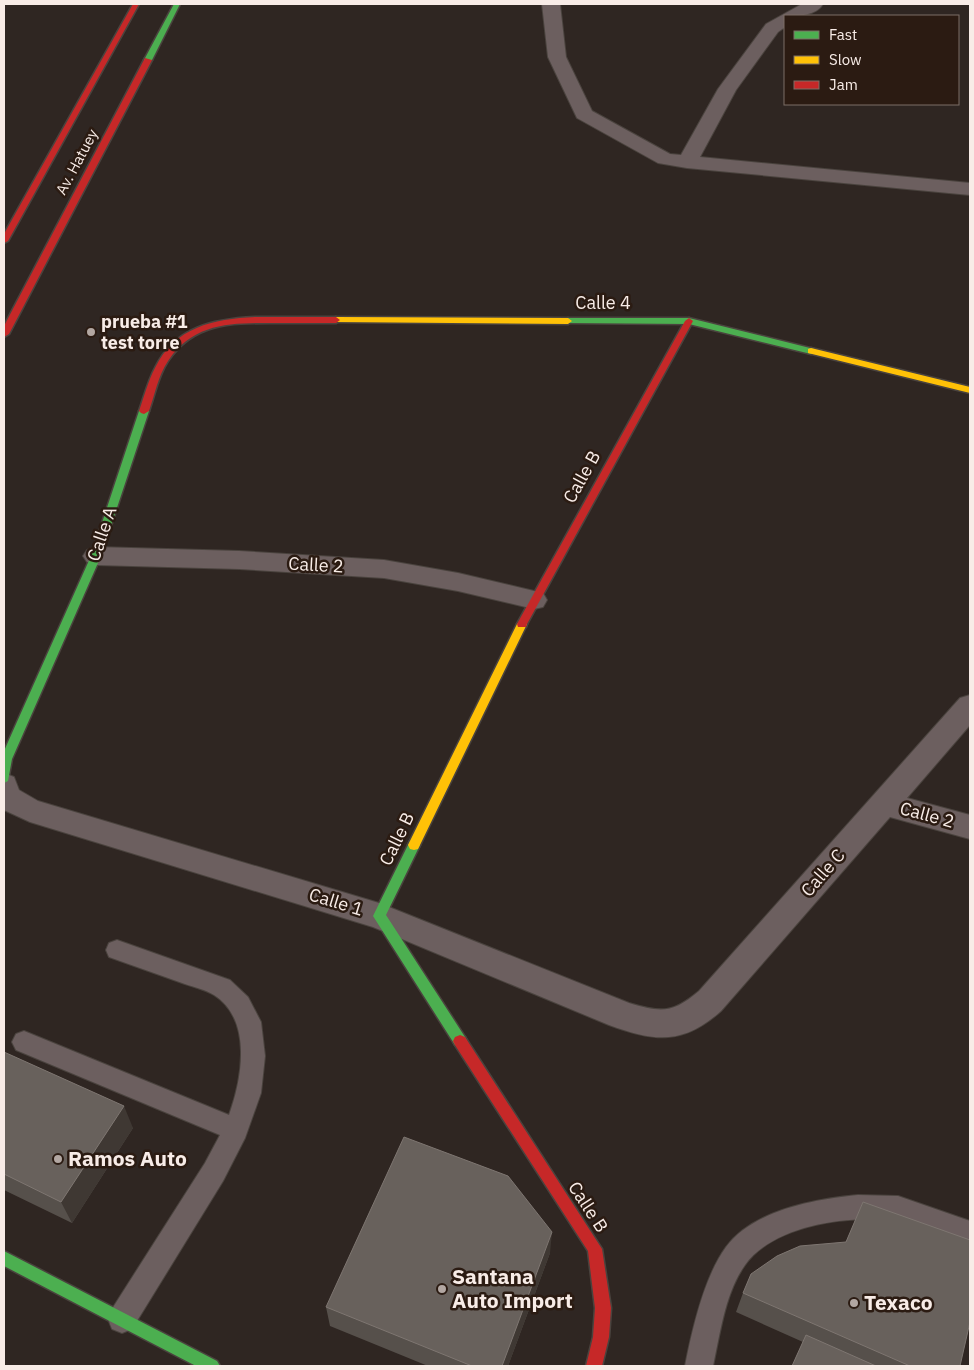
<svg xmlns="http://www.w3.org/2000/svg" width="974" height="1370" font-family="'IBM Plex Sans',sans-serif">
<style>
.lines{fill:none;stroke-linecap:round;stroke-linejoin:round}
.lane-casing{stroke:#4a433e;stroke-width:2}
.street-casing{stroke:#4a433e;stroke-width:2}
.fast-casing{stroke:#4a433e;stroke-width:3}
.slow-casing{stroke:#4a433e;stroke-width:3}
.jam-casing{stroke:#4a433e;stroke-width:3}
.lane{fill:#6c5f5f;fill-rule:evenodd}
.street{fill:#6c5f5f;fill-rule:evenodd}
.fast{fill:#4caf50;fill-rule:evenodd}
.slow{fill:#ffc107;fill-rule:evenodd}
.jam{fill:#c62828;fill-rule:evenodd}
.wall{fill:#56504b}
.shaded-wall{fill:#3f3833}
.building{fill:#68615c;stroke:#7e7671}
.poi-dot{fill:#b2a7a2;stroke:#2b1b12;stroke-width:2}
.labels{text-anchor:middle;stroke-width:5;stroke-linejoin:round;paint-order:stroke}
.far-street-label{font-size:15px;fill:#f8ece7;stroke:#2b1b12}
.street-label{font-size:18px;fill:#f8ece7;stroke:#2b1b12}
.poi-label{font-size:18px;font-weight:bold;fill:#f8ece7;stroke:#2b1b12;text-anchor:start}
.near-poi-label{font-size:21px;font-weight:bold;fill:#f8ece7;stroke:#2b1b12;text-anchor:start}
</style>
<rect width="100%" height="100%" fill="#2f2622"/>
<g class="lines">
<g class="lane-casing">
<path id="lane" d="M117,940L230,980L248,997L261,1022L265,1056L261,1093L245,1138L223,1181L132,1329L122,1333L112,1329L108,1319L112,1309L205,1163L220,1135L16,1050L12,1042L16,1034L24,1031L229,1115C242,1079 253,1020 214,995C206,990 194,987 185,984C160,975 134,966 109,957L106,950L109,943Z
M858,1195L898,1196L970,1221V1247C946,1239 924,1226 899,1222C853,1213 773,1225 745,1265C725,1293 720,1334 713,1366H685C692,1330 704,1277 726,1247C753,1210 816,1199 858,1195Z"/>
</g>
<g class="street-casing">
<path id="street" d="M542,4H560L566,57L592,111L670,154L681,155L718,89L766,24L802,4H823C816,16 798,16 785,16V27L778,32L736,90L700,157L970,183V195L687,168L658,163L577,118L548,57Z
M96,547L239,551L384,560L458,573L534,591L543,593L547,600L543,607L534,609L458,591L384,578L239,569L96,565L87,562L83,556L87,550Z
M970,695V725L907,798L970,815V839L890,817L721,1011C683,1045 655,1042 609,1025L373,927L30,822L4,810V773L14,777L19,790L38,801L379,903L629,1003C662,1013 673,1013 699,991L960,698Z"/>
</g>
<g class="fast-casing">
<path id="fast" d="M174,4H180L152,60L145,62L144,60Z
M568,318H689L814,349L816,351L811,354L689,324L565,323L564,321Z
M144,408L149,411L101,556L12,759L8,781L4,783V751L91,556L139,411Z
M414,840L418,841L420,845L386,915L465,1037L467,1041L465,1045L460,1047L455,1045L373,916L410,841Z
M4,1251L217,1361L220,1366H196L4,1266Z"/>
</g>
<g class="slow-casing">
<path id="slow" d="M336,317L568,318L572,321L568,324L333,322V318Z
M811,348L970,387V393L808,353V349Z
M522,620L527,624L420,845L418,849L414,850L410,849L408,845L517,624Z"/>
</g>
<g class="jam-casing">
<path id="jam" d="M133,4H139L8,241L4,243V234Z
M145,58L152,60L9,334L4,337V326Z
M255,317H336L340,320L336,323C315,323 295,323 274,323C232,323 194,322 168,361C158,376 155,394 149,411L144,414L141,413L139,411C144,397 148,381 155,368C175,327 213,319 255,317Z
M689,318L693,321L527,624L526,627H518L517,624L685,321Z
M460,1035L465,1037L602,1249L611,1308L609,1337L602,1366H586L593,1337L595,1308L588,1251L455,1045L453,1041L455,1037Z"/>
</g>
<use href="#lane" class="lane"/>
<use href="#street" class="street"/>
<use href="#fast" class="fast"/>
<use href="#slow" class="slow"/>
<use href="#jam" class="jam"/>
</g>
<path class="wall" d="M4,1052L133,1128L72,1223L4,1190Z
M863,1202L960,1366H792L803,1342L736,1312L743,1293L846,1242Z
M550,1253L508,1366H428L330,1326L326,1307Z"/>
<path class="shaded-wall" d="M124,1106L133,1128L72,1223L61,1202Z
M552,1232L550,1253L508,1366H502Z"/>
<path class="building" d="M4,1052L124,1106L61,1202L4,1174Z
M404,1137L508,1176L552,1232L502,1366H472L326,1307Z
M863,1202L970,1240V1322L960,1366H910L743,1293L751,1274L777,1256L800,1246L846,1242Z
M806,1335L876,1366H792Z"/>
<g class="poi-dot">
<circle cx="91" cy="332" r="5"/>
<circle cx="58" cy="1159" r="5"/>
<circle cx="442" cy="1289" r="5"/>
<circle cx="854" cy="1303" r="5"/>
</g>
<g class="labels">
<g class="far-street-label">
<text transform="translate(77 162) rotate(-62)" y="5">Av. Hatuey</text>
</g>
<g class="street-label">
<text x="603" y="309">Calle 4</text>
<text transform="translate(582 477) rotate(-61)" y="6">Calle B</text>
<text transform="translate(102 534) rotate(-71)" y="6">Calle A</text>
<text transform="translate(316 565) rotate(3)" y="6">Calle 2</text>
<text transform="translate(927 815) rotate(15)" y="6">Calle 2</text>
<text transform="translate(397 839) rotate(-64)" y="6">Calle B</text>
<text transform="translate(823 873) rotate(-49)" y="6">Calle C</text>
<text transform="translate(336 902) rotate(17)" y="6">Calle 1</text>
<text transform="translate(588 1207) rotate(57)" y="6">Calle B</text>
</g>
<g class="poi-label">
<text x="101" y="328">prueba #1<tspan x="101" dy="21">test torre</tspan></text>
</g>
<g class="near-poi-label">
<text x="68" y="1166">Ramos Auto</text>
<text x="452" y="1284">Santana<tspan x="452" dy="24">Auto Import</tspan></text>
<text x="864" y="1310">Texaco</text>
</g>
</g>
<rect width="974" height="1370" fill="none" stroke="#f8ece7" stroke-width="10"/>
<rect x="784" y="15" width="175" height="90" fill="#2b1b12" stroke="#7d6f67"/>
<rect x="794" y="31" width="25" height="8" fill="#4caf50" stroke="#7d6f67"/>
<text x="829" y="40" font-size="15" fill="#f8ece7">Fast</text>
<rect x="794" y="56" width="25" height="8" fill="#ffc107" stroke="#7d6f67"/>
<text x="829" y="65" font-size="15" fill="#f8ece7">Slow</text>
<rect x="794" y="81" width="25" height="8" fill="#c62828" stroke="#7d6f67"/>
<text x="829" y="90" font-size="15" fill="#f8ece7">Jam</text>
</svg>
